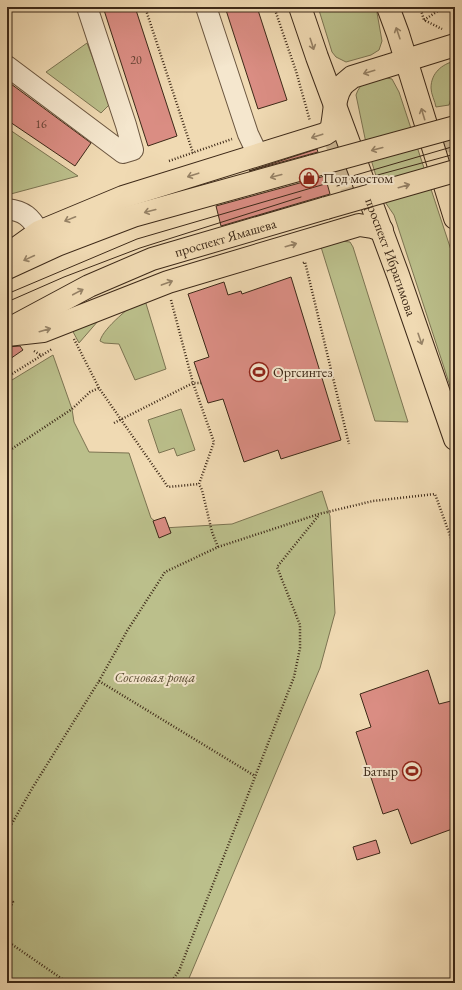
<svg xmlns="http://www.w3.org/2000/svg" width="462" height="990" font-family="'EB Garamond',serif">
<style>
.green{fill:#bbbf8b;stroke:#7c7452}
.building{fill:#da8d83;stroke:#3d2918}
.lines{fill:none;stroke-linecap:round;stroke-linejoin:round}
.minor-tunnel{stroke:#ccb794;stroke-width:20;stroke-dasharray:20 10;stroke-linecap:butt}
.minor-casing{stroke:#6a553f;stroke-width:22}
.major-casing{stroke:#3d2918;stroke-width:24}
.path{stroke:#3d2918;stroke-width:2.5;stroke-dasharray:1 2;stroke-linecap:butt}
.minor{stroke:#f5e7ce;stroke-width:20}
.major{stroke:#f0dab3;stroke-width:22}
.tram{stroke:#3d2918;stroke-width:1}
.major-bridge-casing{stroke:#3d2918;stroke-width:24;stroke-linecap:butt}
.major-bridge{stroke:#f0dab3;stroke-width:22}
.oneway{stroke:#968266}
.labels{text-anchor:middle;stroke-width:4;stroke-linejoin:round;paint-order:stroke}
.number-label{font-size:12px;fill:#644233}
.poi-label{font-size:14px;fill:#3d2918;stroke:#f5e7ce;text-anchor:start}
.street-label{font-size:14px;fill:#3d2918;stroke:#f5e7ce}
.park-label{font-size:14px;font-style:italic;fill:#5c4e35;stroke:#f5e7ce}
</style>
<rect width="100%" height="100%" fill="#f0dab3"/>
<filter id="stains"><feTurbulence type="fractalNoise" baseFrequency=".005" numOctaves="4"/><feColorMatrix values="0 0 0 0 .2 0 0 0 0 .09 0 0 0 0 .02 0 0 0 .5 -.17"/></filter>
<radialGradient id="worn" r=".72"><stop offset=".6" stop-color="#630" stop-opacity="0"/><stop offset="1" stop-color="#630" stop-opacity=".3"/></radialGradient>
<path class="green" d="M318,7H376L382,41L379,50L371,55L346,62L336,57L332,52Z
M87,43L110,104L101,113L46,72Z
M455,61V93L452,95L449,105L436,107C435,101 431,94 431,88C431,73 442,64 455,61Z
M382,77L392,79L399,92L455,262V401L394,215L383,199L366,143L356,95C360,82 369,81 382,77Z
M7,128L78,176L7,195Z
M341,241L350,242L353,247L408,422L375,421L321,247Z
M144,297L166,369L135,380L119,344L104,343L100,341C103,328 132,305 144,297Z
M105,313L79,343L71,328Z
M53,355L72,409L74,422L89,452L129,453L151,518L163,528L232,524L322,491L330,516L335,613L320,668L187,983H7V383Z
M181,409L195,450L177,456L174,448L159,453L148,420Z"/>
<path class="building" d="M103,7H135L177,136L148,146Z
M225,7H257L287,100L258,109Z
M7,81L91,143L75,166L7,120Z
M317,149L318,152L249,171Z
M325,176L330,194L221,226L216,206Z
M291,277L341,440L281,459L278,450L244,462L223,399L208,403L194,362L209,357L188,294L224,282L228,295L241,291L242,294Z
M20,346L23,350L7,361V347Z
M165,517L171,533L159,538L153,521Z
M428,670L439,704L455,700V828L411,844L398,809L383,814L356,732L371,727L360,694Z
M376,840L380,853L357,860L353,847Z"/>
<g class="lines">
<path class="minor-tunnel" d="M331,130L357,208L354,213
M433,146L455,140"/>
<g class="minor-casing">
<path id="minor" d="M206,7L248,134L258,155
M7,66L123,153L133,150L126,125L87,7
M7,209C24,211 31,217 39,232"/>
</g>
<g class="major-casing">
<g id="major">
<path id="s1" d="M300,7L317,57L398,275L455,439"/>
<path d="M388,7L398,34L455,218"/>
<path d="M7,255L39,232L123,197L325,134L331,130C335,116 333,98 342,86C344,83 349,80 352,77L455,45"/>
<path d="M7,268L57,245L133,216L313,166"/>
<path id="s2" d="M7,330L89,286L152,259L326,208"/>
<path d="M7,335L43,331L168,282L359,225L372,227L382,230"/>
</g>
</g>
<path class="path" d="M145,7L193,153
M274,7L296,71L310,121
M420,7L424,20L442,29
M424,20L444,7
M169,161L232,139
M303,263L305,262L349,444
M171,300L193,383L214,442L199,484L202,490L212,532L218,547
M74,339L99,388L168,487L199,484
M34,351L42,356
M7,377L52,349
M114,423L193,383H201
M7,452L72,409L90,392L99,388
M99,681L255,776
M7,832L33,787L99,681L127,631L165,572L218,547L319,514L373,501L435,494L455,549
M7,899L13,902L7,914
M7,941L68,983
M170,983L179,971L294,677L300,648V625L277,567L319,515"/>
<use href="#minor" class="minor"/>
<use href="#major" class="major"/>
<path class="tram" d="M455,110V111
M337,186L455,154
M7,294L137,239L455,146
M7,302L64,277L140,248L301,197"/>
<g class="major-bridge-casing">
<path id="major-bridge" d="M313,166L455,127
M326,208L455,171"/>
</g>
<use href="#major-bridge" class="major-bridge"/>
</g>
<defs><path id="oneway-shaft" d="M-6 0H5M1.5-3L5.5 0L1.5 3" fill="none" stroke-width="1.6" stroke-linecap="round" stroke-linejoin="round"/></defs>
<g class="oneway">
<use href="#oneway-shaft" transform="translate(398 33) rotate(-109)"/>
<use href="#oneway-shaft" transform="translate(312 44) rotate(72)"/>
<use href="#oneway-shaft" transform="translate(369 72) rotate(163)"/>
<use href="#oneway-shaft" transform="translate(423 114) rotate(-107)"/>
<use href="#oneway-shaft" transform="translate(317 136) rotate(162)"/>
<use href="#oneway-shaft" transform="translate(377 149) rotate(165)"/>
<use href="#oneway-shaft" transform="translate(193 175) rotate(162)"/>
<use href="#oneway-shaft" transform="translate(276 176) rotate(165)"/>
<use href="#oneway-shaft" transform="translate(404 186) rotate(-16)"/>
<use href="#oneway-shaft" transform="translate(150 211) rotate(165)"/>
<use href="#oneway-shaft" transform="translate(70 219) rotate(158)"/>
<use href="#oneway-shaft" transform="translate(291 245) rotate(-16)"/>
<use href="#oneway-shaft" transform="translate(29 258) rotate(155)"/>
<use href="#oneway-shaft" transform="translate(167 283) rotate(-20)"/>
<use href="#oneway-shaft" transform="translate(78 292) rotate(-28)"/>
<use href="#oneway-shaft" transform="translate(45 330) rotate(-16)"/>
<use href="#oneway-shaft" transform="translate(420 339) rotate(71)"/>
</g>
<defs>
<g id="shop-ring" transform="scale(1)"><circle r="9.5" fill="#f5e7ce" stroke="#8f2418" stroke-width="1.5"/><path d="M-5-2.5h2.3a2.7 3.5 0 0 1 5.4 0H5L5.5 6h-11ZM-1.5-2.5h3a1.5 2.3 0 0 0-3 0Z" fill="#8f2418"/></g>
<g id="stadium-ring" transform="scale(1)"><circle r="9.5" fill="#f5e7ce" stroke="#8f2418" stroke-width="1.5"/><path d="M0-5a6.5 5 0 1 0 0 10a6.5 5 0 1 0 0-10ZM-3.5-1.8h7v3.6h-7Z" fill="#8f2418"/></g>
</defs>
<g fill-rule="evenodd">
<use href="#shop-ring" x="309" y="178"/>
<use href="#stadium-ring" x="259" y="372"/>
<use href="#stadium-ring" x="412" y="771"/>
</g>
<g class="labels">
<g class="number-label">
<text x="136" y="64">20</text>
<text x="41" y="128">16</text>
</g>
<g class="poi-label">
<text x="323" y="183">Под мостом</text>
<text x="273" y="377">Оргсинтез</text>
<text x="398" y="776" text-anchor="end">Батыр</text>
</g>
<g class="street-label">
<text dy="5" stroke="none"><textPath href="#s2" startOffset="238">проспект Ямашева</textPath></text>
<text dy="5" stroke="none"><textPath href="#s1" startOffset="266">проспект Ибрагимова</textPath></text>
</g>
<g class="park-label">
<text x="155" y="682">Сосновая роща</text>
</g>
</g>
<rect width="462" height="990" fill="none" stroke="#f0dab3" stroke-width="24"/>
<rect x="8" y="8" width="446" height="974" fill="none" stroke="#3d2918" stroke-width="2"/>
<rect x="12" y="12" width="438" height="966" fill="none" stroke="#3d2918"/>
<rect width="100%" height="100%" filter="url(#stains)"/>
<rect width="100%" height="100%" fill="url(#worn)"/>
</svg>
